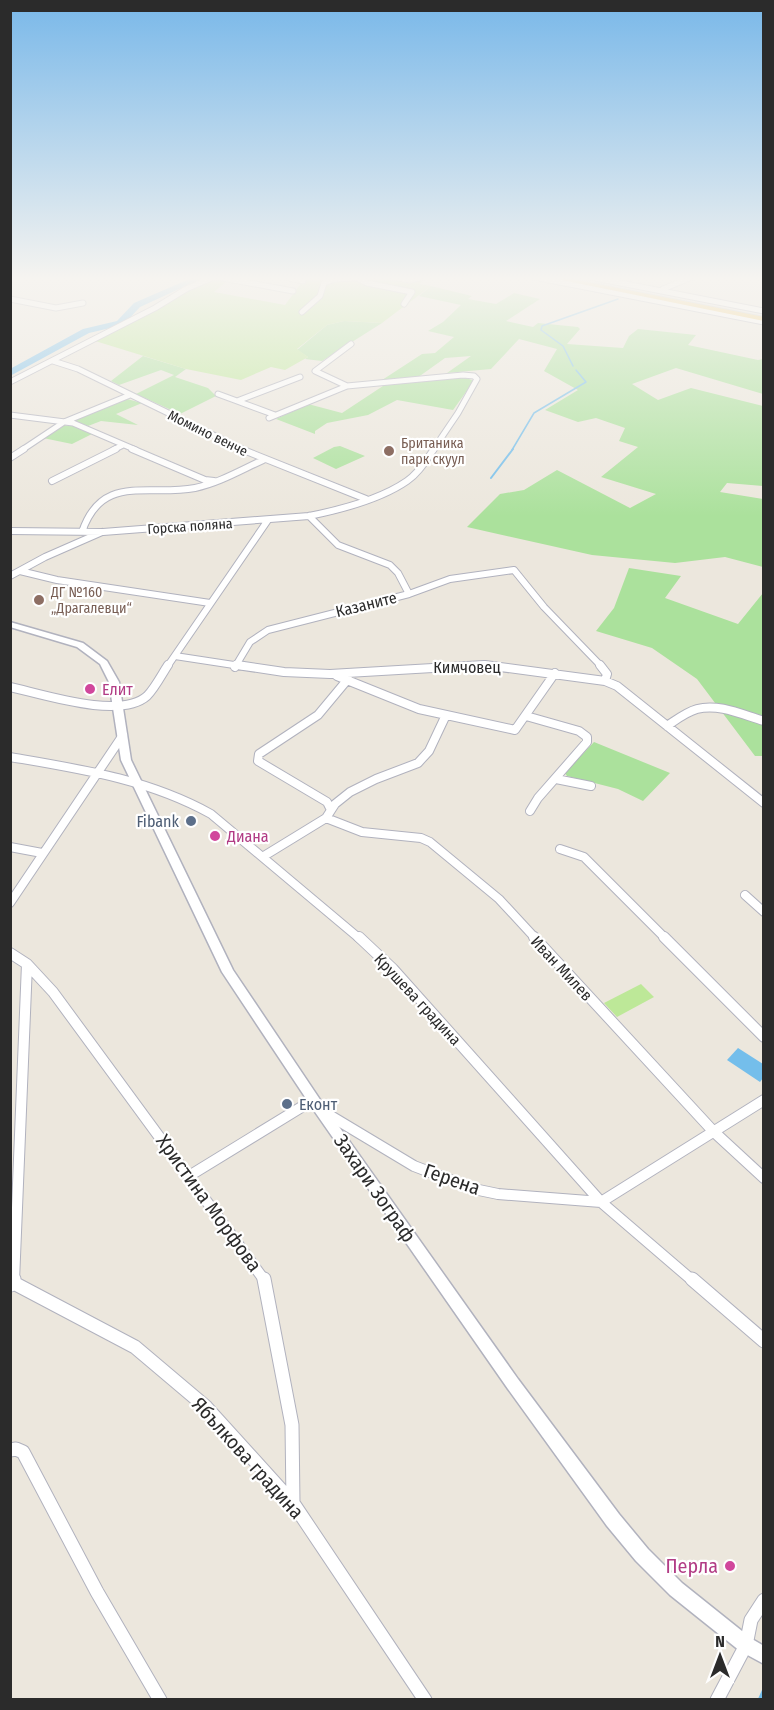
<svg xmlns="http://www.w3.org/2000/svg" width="774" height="1710" font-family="'Fira Sans Condensed',sans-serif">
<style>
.green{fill:#abe19c}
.pitch{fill:#bde898}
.water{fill:#74beeb}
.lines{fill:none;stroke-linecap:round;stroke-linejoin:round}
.stream-far2{stroke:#74beeb;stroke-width:1.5}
.stream-far1{stroke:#74beeb;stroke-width:2}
.stream{stroke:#74beeb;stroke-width:4.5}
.river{fill:#74beeb;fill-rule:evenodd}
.minor-far4-casing{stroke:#b1b2be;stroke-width:7}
.minor-far3-casing{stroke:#b1b2be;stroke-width:8}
.minor-far2-casing{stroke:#b1b2be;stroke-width:10}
.minor-far1-casing{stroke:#b1b2be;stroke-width:12}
.minor-casing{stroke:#b1b2be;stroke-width:15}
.tertiary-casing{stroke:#b1b2be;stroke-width:3}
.trunk-casing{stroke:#c8c8c8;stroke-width:2}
.minor-far4{stroke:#fff;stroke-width:5}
.minor-far3{stroke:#fff;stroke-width:6}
.minor-far2{stroke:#fff;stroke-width:8}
.minor-far1{stroke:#fff;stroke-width:10}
.minor{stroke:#fff;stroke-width:13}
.tertiary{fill:#fff;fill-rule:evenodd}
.trunk{fill:#f2c65f;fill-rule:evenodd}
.education-dot{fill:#8d6e63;stroke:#fff;stroke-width:2}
.hotel-dot{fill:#d1479c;stroke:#fff;stroke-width:2}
.service-dot{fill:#5c6f8a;stroke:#fff;stroke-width:2}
.labels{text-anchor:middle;stroke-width:4.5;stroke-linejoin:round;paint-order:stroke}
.far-street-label{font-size:14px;fill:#2b2b2b;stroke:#fff}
.far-education-label{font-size:14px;fill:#785e54;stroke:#fff;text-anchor:start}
.street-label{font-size:16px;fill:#2b2b2b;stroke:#fff}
.hotel-label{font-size:16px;fill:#b23c85;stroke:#fff;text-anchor:start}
.service-label{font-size:16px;fill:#4e5e75;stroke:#fff;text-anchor:end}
.near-street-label{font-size:20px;fill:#2b2b2b;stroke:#fff}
.near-hotel-label{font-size:20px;fill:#b23c85;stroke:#fff;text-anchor:end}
</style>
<rect width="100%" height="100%" fill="#ece7dd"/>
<path class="green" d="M431,286L472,296L468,299L496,304L514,293L540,299L506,321L533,327L538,323L578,327L580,329L567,344L623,348L629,336L638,329L696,335L688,345L758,360L763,359V394L676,368L632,384L658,400L691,388L763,406V486L727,483L720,492L763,499V567L725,557L675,563L592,555L467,527L500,494L524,490L557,470L630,508L656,494L601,477L638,447L619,441L625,428L596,418L578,422L545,410L578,390L544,371L557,349L519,339L491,369L447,373L471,356L445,358L417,378L379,382L422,354L435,353L454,337L428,331L443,322L461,305L419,296Z
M344,321L382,323L322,361L305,359L308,357L297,350L327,325Z
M143,356L186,369L175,377L208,388L216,396L180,414L136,394L174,375L161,370L119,385L111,381Z
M464,377L474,381L453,410L397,400L368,415L327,423L315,431V434L276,419L308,404L342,413L386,384Z
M127,399L142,403L116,414L138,425L101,421L88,426L71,421Z
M73,425L92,434L72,444L43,438L61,426Z
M340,446L365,456L336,469L313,458L334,447Z
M629,568L681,576L665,598L738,624L763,593V756H755L697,679L652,648L596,631L614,608Z
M594,742L670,773L643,801L618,789L567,776L565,773Z"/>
<path class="pitch" d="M404,277L423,281L419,284L431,286L382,323L344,321L327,325L297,349L308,357L285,370L271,367L241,380L186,369L92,340L209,279L226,282L214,292L285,305L305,278Z
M641,984L654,997L617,1017L604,1003Z"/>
<path class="water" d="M738,1048L763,1064V1078L760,1082L727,1060Z"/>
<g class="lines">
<path class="stream-far2" d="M632,280L635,277
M573,366L563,346L541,330L542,326L618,299
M512,450L534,413L586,382L576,370"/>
<path class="stream-far1" d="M491,478L513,449"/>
<path class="stream" d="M760,1700L764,1691"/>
<path class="river" d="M194,277H205L140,307L123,325L89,333L10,376V369L83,329L117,321L134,303Z"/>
<g class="minor-far4-casing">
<path id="minor-far4" d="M217,277L293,291
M285,277L303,281
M355,277L367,283L412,292L404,304
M392,277L410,280L424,277
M534,277L764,322
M590,277L764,311
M663,289L692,277
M10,299L56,308L83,303
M302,312L320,296L324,283L335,279L354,278
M53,361L78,369L244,450
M10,382L155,308L186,289L214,277
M347,386L315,371L351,344
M218,394L237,401
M10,415L73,423L136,450
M275,415L237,401L300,377
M269,418L347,386L463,375L474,376L477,379L458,413L433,450
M22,450L64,422L130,395
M113,450L123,445"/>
</g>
<g class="minor-far3-casing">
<path id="minor-far3" d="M132,449L205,480L214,481
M241,449L366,499
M10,458L24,449
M52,481L116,449
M309,516L338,545L390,565L398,573L409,594
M10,531L103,532L309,516C339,510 381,499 407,481C419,473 426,460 434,449
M82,532C102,473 147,497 195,488C219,483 241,470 263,460
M20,571L57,580L210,603
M10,576L45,557L102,532
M175,656L247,667
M167,667L268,520
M235,667L250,642L268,630L409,594L450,579L514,570L544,607L602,667
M459,667H496"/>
</g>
<g class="minor-far2-casing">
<path id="minor-far2" d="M237,665L284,672L330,674L484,665
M485,665L605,681L617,686L764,803
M600,665L607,674L605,681
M235,667L236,665
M337,676L419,709L515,730L555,673
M10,687C42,694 120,720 147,696C155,688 162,674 168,665
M526,716L579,731L587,737V742L538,798L530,811
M667,726C676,720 686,712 697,709C719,703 743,715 764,721
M10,757C80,769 148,779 211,814L360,939
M556,779L591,786
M330,808L327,802L258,761L259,754L318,715L348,679
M326,818L362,832L421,838L430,842L499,899L536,939
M10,847L42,853
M560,849L584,857L666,939
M264,856L326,818L335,804L350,792L376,779L418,763L429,751L446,715
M745,895L764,912
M10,903L123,735"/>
</g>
<g class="minor-far1-casing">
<path id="minor-far1" d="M359,937L393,969L601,1202L693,1281
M534,937L713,1131L764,1178
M664,937L764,1037
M10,953L27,964L53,992L265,1281
M324,1112L414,1166L474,1189L498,1194L601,1202L764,1100
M189,1176L313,1100
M14,1281L27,964"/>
</g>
<g class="minor-casing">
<path id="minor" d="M264,1279L292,1425L293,1503
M692,1279L764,1341
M10,1281L135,1347L206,1407L293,1503L425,1700
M11,1285L14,1279
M10,1450L16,1449L23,1452L97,1592L160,1700
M717,1700L746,1645L751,1620L764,1600"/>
</g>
<g class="tertiary-casing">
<path id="tertiary" d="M10,622L83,643L107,661L119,682L131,760L233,970L323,1104L518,1379L619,1514L648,1549L682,1583L752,1639L764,1646V1664L740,1651L670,1595L636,1561L607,1526L508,1389L315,1112L222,972L121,760L109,682L100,664L77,647L10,627Z"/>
</g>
<g class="trunk-casing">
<path id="trunk" d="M547,277H562L764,317V321Z"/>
</g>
<use href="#minor-far4" class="minor-far4"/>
<use href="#minor-far3" class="minor-far3"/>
<use href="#minor-far2" class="minor-far2"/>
<use href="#minor-far1" class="minor-far1"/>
<use href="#minor" class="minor"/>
<use href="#tertiary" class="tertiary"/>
<use href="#trunk" class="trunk"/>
</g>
<linearGradient id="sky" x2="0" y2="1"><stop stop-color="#79b8e9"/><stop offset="0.54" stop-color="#f6f4f0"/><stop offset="1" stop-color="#f6f4f0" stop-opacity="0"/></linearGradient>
<rect width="774" height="516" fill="url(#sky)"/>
<g class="education-dot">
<circle cx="389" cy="451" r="6"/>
<circle cx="39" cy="600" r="6"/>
</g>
<g class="hotel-dot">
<circle cx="90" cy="689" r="6"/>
<circle cx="215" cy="836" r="6"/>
<circle cx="730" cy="1566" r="6"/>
</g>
<g class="service-dot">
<circle cx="191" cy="821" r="6"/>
<circle cx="287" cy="1104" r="6"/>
</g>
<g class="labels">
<g class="far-street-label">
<text transform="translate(208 433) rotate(26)" y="5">Момино венче</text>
<text transform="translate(190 526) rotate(-4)" y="5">Горска поляна</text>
</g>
<g class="far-education-label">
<text x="401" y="448">Британика<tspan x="401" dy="16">парк скуул</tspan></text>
<text x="51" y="597">ДГ №160<tspan x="51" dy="16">„Драгалевци“</tspan></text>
</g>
<g class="street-label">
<text transform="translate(366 604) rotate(-14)" y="6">Казаните</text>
<text x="467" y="673">Кимчовец</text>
<text transform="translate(562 968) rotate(47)" y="6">Иван Милев</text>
<text transform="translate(418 999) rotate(47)" y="6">Крушева градина</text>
</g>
<g class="hotel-label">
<text x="102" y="695">Елит</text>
<text x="227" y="842">Диана</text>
</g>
<g class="service-label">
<text x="179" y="827">Fibank</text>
<text x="299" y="1110" text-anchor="start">Еконт</text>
</g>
<g class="near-street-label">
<text transform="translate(452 1179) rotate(19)" y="7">Герена</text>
<text transform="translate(375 1188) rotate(55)" y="7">Захари Зограф</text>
<text transform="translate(209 1203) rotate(54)" y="7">Христина Морфова</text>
<text transform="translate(248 1458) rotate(48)" y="7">Ябълкова градина</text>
</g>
<g class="near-hotel-label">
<text x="718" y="1573">Перла</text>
</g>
</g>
<rect width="774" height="1710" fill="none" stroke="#2b2b2b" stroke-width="24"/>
<g transform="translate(720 1656)" stroke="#ffffff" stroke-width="4.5" paint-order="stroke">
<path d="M0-4.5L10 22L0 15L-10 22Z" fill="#2b2b2b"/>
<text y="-9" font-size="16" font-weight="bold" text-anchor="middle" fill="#2b2b2b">N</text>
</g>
</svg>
